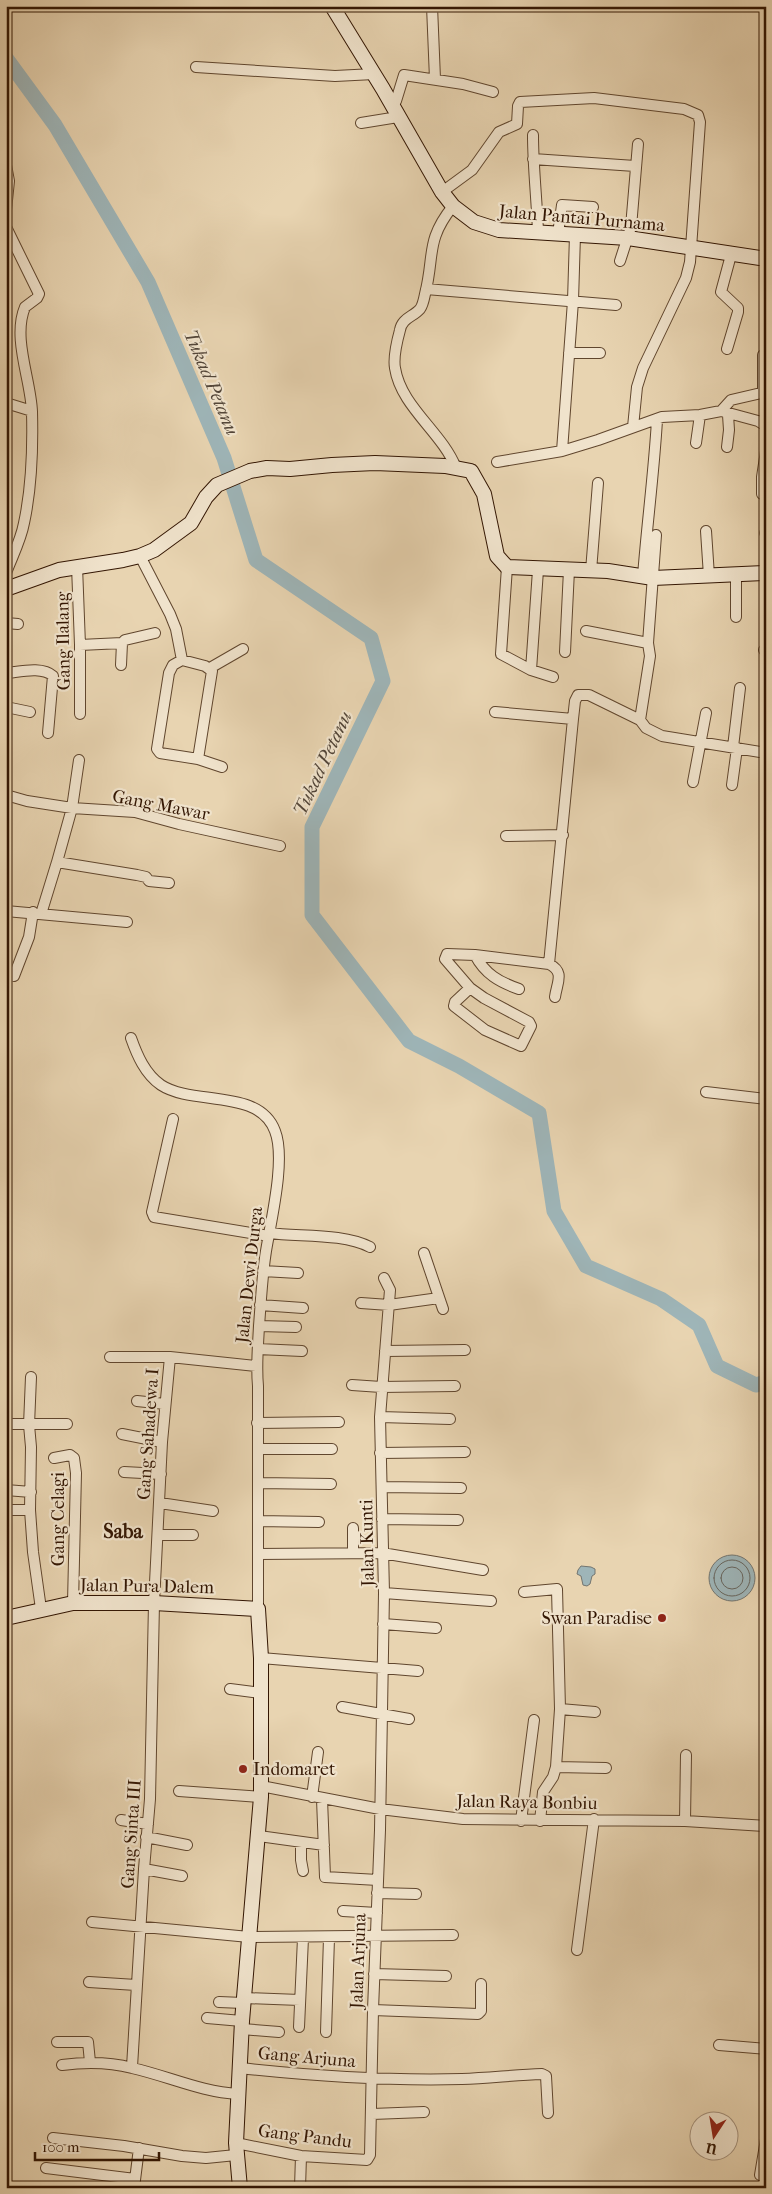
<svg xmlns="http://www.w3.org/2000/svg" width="772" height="2194" font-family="'IM FELL French Canon',serif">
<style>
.water{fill:#9eb5b8;stroke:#737570}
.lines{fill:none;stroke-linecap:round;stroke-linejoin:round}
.shore{stroke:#68665e;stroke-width:1}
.river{stroke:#9eb5b8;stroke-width:15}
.street-casing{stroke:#60462e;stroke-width:12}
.secondary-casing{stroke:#331603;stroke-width:16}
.street{stroke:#f0e3cc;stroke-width:10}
.secondary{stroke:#f0e3cc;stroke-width:14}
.poi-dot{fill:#8f2418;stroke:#f0e3cc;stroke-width:2}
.labels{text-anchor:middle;stroke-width:4.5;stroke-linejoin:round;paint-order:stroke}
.street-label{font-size:18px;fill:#331603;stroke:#f0e3cc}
.poi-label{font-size:18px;fill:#331603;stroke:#f0e3cc;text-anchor:end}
.water-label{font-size:19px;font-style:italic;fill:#534639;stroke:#f0e3cc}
.quarter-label{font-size:20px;font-weight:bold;fill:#331603;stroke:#f0e3cc}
</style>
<rect width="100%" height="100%" fill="#e8d4b1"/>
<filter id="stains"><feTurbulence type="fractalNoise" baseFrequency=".004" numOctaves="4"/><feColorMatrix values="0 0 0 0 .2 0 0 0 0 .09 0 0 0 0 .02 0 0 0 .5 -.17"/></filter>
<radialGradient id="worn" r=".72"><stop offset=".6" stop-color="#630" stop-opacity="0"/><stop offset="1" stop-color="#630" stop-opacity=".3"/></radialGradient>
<path class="water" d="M709 1578a23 23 0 1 1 46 0a23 23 0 1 1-46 0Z
M581,1566L591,1567L595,1569V1574L592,1576L590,1584L587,1586L583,1585L581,1576L577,1574L578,1570Z"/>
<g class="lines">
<path class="shore" d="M714 1578a18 18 0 1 1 36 0a18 18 0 1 1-36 0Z
M721 1578a11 11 0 1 1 22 0a11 11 0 1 1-22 0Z"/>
<path class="river" d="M6,58L55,125L148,282L224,458L256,560L371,638L383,681L312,827V915L409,1041L459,1066L539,1113L554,1211L586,1266L661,1299L699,1325L717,1366L756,1385L766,1382"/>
<g class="street-casing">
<path id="street" d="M432,6L435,79
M196,67L335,76L374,74
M391,105L396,101L404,75L463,84L493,92
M361,123L398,117
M533,135C533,168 537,200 538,233
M533,159L635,166
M6,165L9,181L6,210
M442,192L472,170L499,132L517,124L518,106L520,102L594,98L684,109L698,115L700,122L690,262L686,278L643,368L637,387L633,427
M453,206C425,241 435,255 425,294C424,299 423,305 420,309C413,317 402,318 400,330C397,341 393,357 395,368C401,407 442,432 456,468
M6,227L39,294L37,298L25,307C12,338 31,380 32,412C33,450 32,486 24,523C21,540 12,557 6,573
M558,234L562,205L593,207
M620,261L631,227L638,144
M426,289L616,305
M727,349L738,312V308L721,292L731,255
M569,353H600
M763,355V393
M6,403L32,411
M721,411L758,421L766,426
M696,443L700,415
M727,447L729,430L728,415
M562,451L573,301L575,235
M497,462L562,451L598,440L662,417L700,415L721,411L731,400L766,392
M762,494V477L766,451
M706,531L709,576
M765,533H766
M140,556L170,614L176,629L182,660
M77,566L80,645V714
M507,567L501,654L531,670L553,677
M591,571L598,483
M643,576C647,524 654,472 657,420
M736,617V576
M6,623L18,624
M586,631L648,643
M80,645L122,643L125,640L155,633
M764,650H766
M565,652L569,570
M121,665L122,643
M210,668L243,649
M531,670L538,570
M6,673C19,672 42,666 53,676L48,733
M6,707L30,712
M495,712L573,719
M640,720L650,656L648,643L656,535
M733,747L740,688
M198,759L212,671L205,666L182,660L173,665L169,673L157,749L160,753L198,759L222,767
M693,782L706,713
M732,785L737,748
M6,795L27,801L72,808L135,812L179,824L280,846
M506,836L563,835
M57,862L72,808L79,760
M6,911L127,922
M41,914L57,862L137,875L146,877L149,881L169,883
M475,955C485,974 499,982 519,989
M14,976L29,937L33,912
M470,988L455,1002L454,1006L485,1030L521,1046L531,1026L529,1022L484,998L470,988L445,959L447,954L475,955L549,964
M555,997C557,982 565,972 549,964L573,719L575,701L578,695H589L640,720L646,728L662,736L766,753
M131,1038C137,1055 145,1074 161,1085C193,1106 259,1088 275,1131C286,1159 271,1220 266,1251C262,1276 261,1301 259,1326C258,1347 256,1366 258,1386V1609
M706,1092L766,1099
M173,1119L152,1212L154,1217L269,1236
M269,1233C300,1237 343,1233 370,1247
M424,1253L443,1309
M263,1271L298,1273
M361,1303L389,1305L439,1298
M260,1305L303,1308
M259,1326L296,1327
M258,1349L302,1351
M385,1351L465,1350
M110,1357H170L256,1366
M31,1377L29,1425L31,1447L30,1510L33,1552L41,1609
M352,1385L381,1387L455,1386
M137,1401L165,1404
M380,1417L450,1419
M257,1423L339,1422
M6,1424H67
M122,1434L162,1442
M258,1449H332
M380,1453L465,1452
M54,1458L70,1455L74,1458L76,1473L73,1603
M124,1472L161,1474
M258,1483L331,1484
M383,1487L461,1488
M6,1490L31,1492
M160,1503L213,1511
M6,1510H30
M382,1519L458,1520
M258,1521L319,1522
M158,1535H193
M353,1553V1528
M259,1554L382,1553L483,1570
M524,1592L557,1589L560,1709L556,1767L553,1777L543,1792L540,1821
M384,1593L491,1601
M383,1624L436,1628
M261,1658L418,1671
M230,1689L261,1693
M342,1707L409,1719
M560,1709L595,1712
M556,1767L606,1768
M261,1786L380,1809L463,1819L685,1821L766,1826
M179,1791L261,1797
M312,1797L318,1752
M322,1799L325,1877L378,1880
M121,1820L148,1824
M521,1821L534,1720
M685,1821L686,1755
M259,1836L324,1845
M146,1837L187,1845
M301,1842V1860L303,1871
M144,1869L182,1876
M377,1893L416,1894
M343,1911L377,1913
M92,1922L249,1937L453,1935
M577,1950L594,1819
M374,1974L446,1976
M89,1982L136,1985
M244,1998L300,2000
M219,2002L243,2003
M373,2010L478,2014L481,2011V1984
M207,2018L242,2021
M299,2027L303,1938
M242,2029L279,2032
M326,2032L329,1938
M57,2042H88L90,2062
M719,2045L766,2049
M62,2065C86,2062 109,2062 132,2068C168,2076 201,2092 238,2094
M132,2067L144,1869L150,1799L154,1603L162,1442L170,1357
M240,2068C314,2076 387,2081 462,2079C489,2078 515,2075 542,2074L546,2076L548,2113
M372,2114L424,2112
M53,2138L124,2146L182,2156L206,2158L236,2155
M766,2139L763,2157L766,2158
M236,2143L301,2156L367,2160L370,2155L373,2010L380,1830L384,1593L380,1417L390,1290L384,1278
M46,2168L135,2179
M760,2175L763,2157
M134,2188L139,2148
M300,2188L301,2156"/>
</g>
<g class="secondary-casing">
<path id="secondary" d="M332,6L383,89L442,192L453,206L474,222L499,230L628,238L766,259
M6,589L59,570L123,560L140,556L154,550L191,523L206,497L217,485L250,471L267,468L290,469L332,465L375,463L445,466L471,471L484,494L497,556L507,567L608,571L653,578L766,573
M6,1618L73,1603H154L258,1609L261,1658V1797L242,2021L236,2143L240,2188"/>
</g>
<use href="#street" class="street"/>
<use href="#secondary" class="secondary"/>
</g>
<g class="poi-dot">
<circle cx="662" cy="1618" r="5"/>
<circle cx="243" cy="1769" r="5"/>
</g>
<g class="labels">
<g class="street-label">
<text transform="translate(582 218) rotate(5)" y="6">Jalan Pantai Purnama</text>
<text transform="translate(63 641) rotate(-91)" y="6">Gang Ilalang</text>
<text transform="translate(161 805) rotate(11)" y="6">Gang Mawar</text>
<text transform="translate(249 1275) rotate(-84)" y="6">Jalan Dewi Durga</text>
<text transform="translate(148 1434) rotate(-86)" y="6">Gang Sahadewa I</text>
<text transform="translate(58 1519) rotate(-90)" y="6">Gang Celagi</text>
<text transform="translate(367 1543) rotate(-91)" y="6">Jalan Kunti</text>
<text transform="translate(147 1586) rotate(1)" y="6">Jalan Pura Dalem</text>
<text transform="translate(527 1802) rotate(1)" y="6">Jalan Raya Bonbiu</text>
<text transform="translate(131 1834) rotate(-86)" y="6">Gang Sinta III</text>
<text transform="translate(358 1961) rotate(-88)" y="6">Jalan Arjuna</text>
<text transform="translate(307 2057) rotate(5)" y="6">Gang Arjuna</text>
<text transform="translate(305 2136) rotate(7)" y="6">Gang Pandu</text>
</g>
<g class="poi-label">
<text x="652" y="1624">Swan Paradise</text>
<text x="253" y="1775" text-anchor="start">Indomaret</text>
</g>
<g class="water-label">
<text transform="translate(212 382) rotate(67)" y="7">Tukad Petanu</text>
<text transform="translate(322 763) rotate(-65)" y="7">Tukad Petanu</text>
</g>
<g class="quarter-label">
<text x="123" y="1538">Saba</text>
</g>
</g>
<rect width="772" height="2194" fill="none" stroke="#e8d4b1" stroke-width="25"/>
<rect x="8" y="8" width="757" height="2179" fill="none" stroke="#331603" stroke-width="2.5"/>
<rect x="12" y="12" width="747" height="2169" fill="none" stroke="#331603"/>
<g transform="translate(714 2136) rotate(192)"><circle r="24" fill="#f0e3cc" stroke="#a4917c"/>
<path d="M0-4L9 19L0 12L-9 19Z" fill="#8f2418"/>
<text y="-8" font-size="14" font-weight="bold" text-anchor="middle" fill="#331603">U</text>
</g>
<path d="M35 2152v8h124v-8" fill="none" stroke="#331603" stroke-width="2.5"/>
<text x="42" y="2152" font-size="15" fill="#331603" stroke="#f0e3cc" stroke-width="4" paint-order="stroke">100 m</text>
<rect width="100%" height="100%" filter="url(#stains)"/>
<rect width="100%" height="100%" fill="url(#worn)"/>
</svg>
